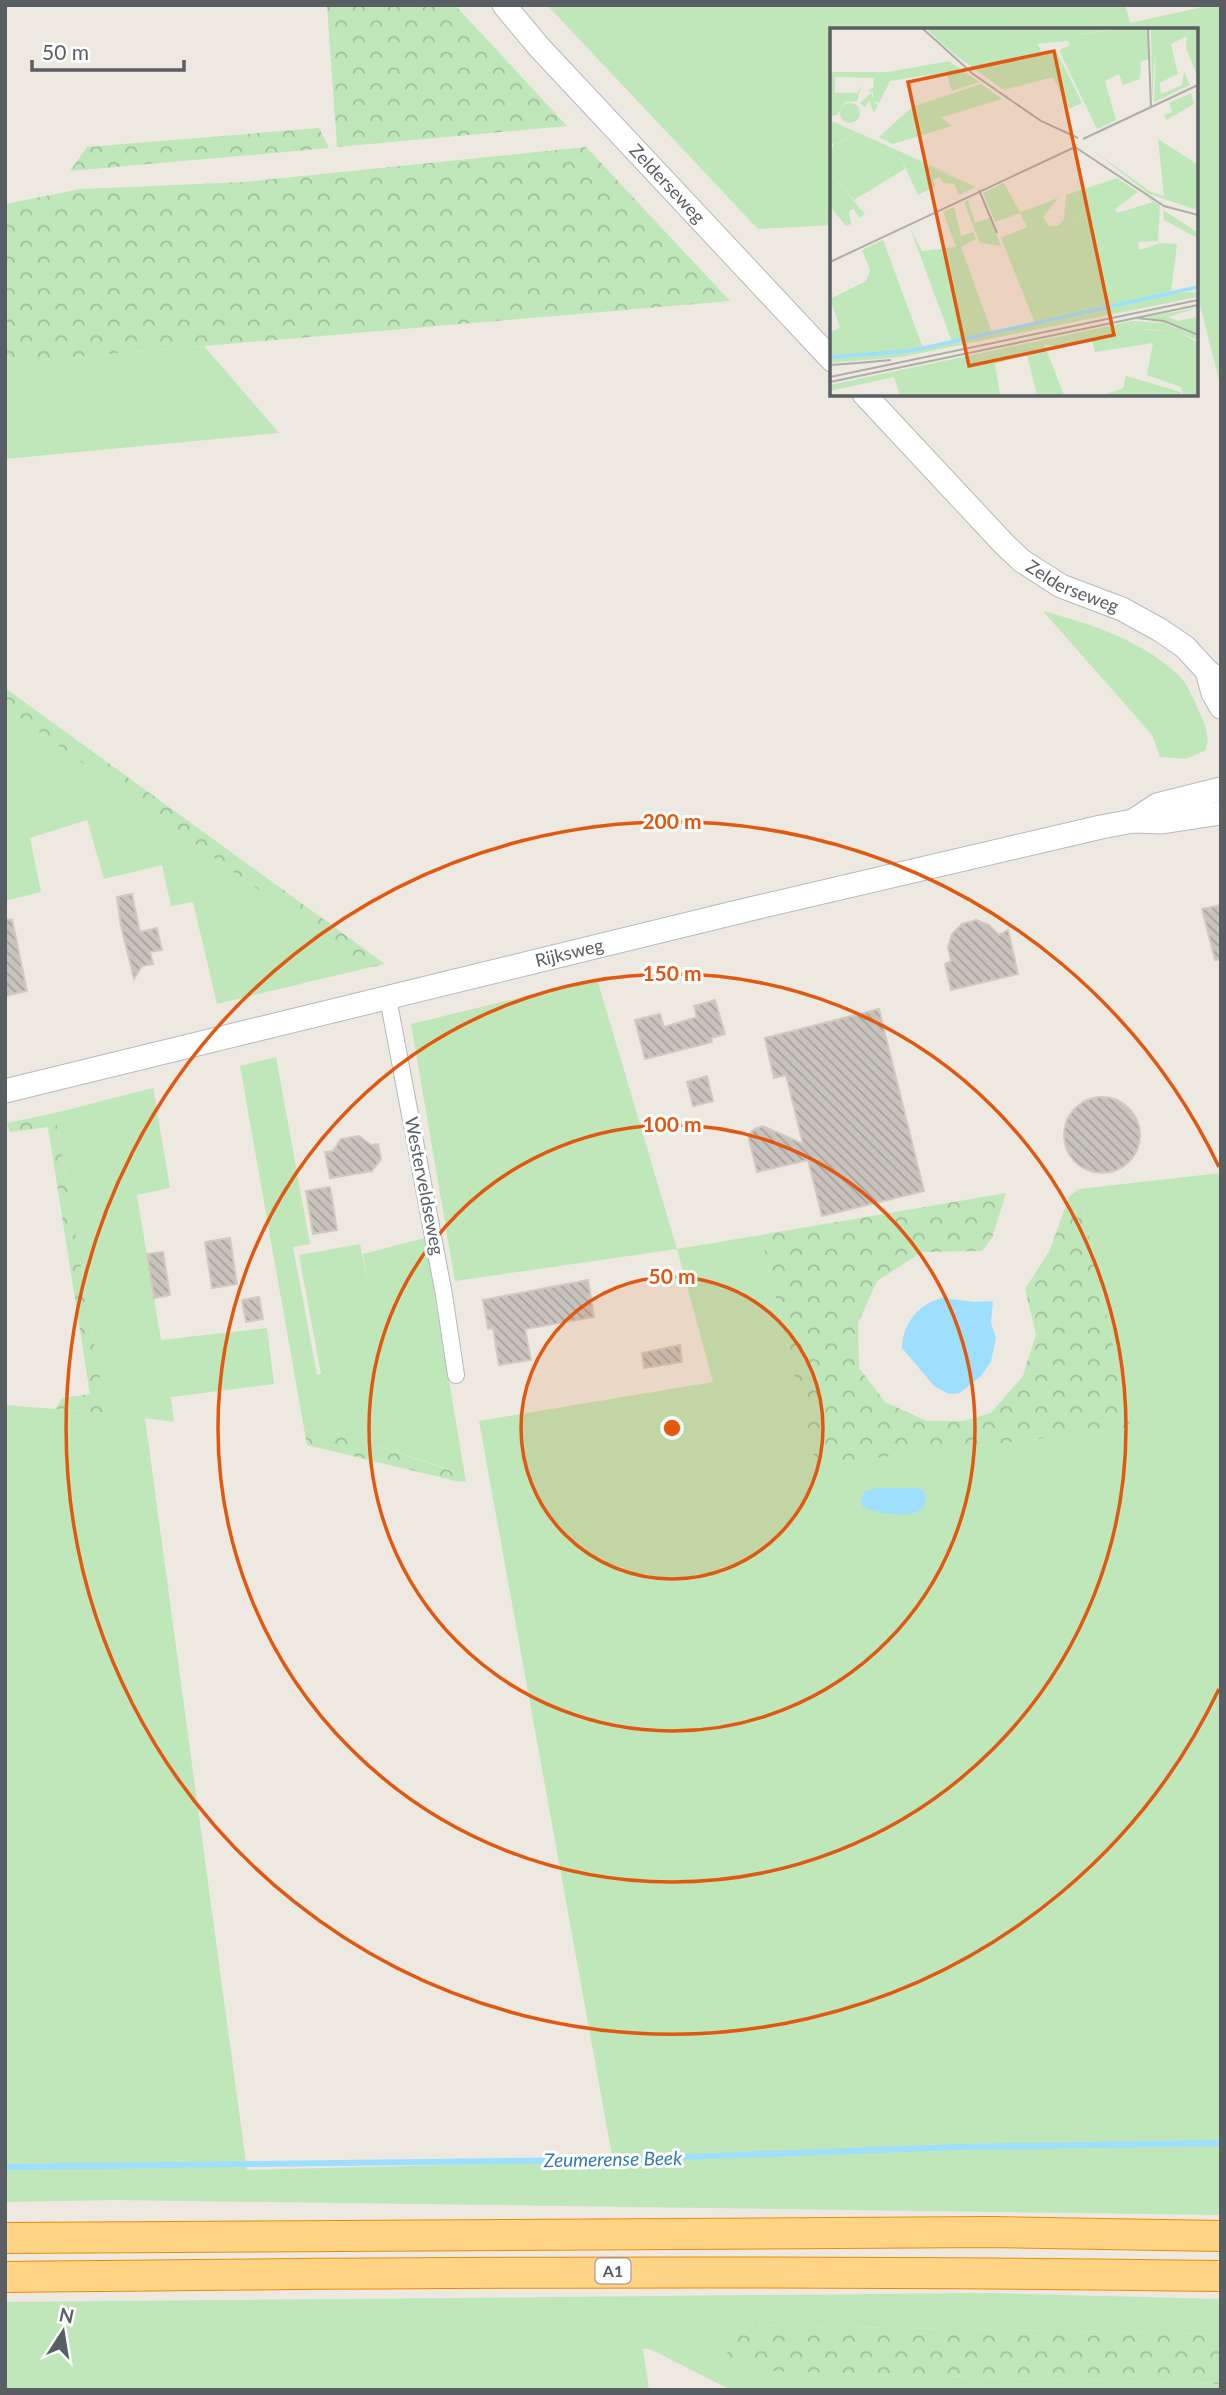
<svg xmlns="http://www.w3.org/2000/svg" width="1226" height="2395" font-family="Lato,sans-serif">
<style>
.grass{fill:#bfe7ba}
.forest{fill:url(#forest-crowns)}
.water{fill:#9edfff}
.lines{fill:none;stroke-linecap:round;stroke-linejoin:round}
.stream{stroke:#9edfff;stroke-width:6}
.building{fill:url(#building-back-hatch);stroke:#d2cabe;stroke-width:2}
.minor-casing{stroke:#b3b8bc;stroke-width:18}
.secondary-casing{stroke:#b4b9be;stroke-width:25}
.motorway-casing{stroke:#ed8b00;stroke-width:32}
.minor{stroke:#fff;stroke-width:16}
.secondary{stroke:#fff;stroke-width:23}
.motorway{stroke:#ffd485;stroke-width:30}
.ring{fill:none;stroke:#e15910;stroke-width:3.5}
.labels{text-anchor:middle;stroke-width:6;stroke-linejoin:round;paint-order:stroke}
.shield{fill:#fff;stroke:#8b8e91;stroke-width:2}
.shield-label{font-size:16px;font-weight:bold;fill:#595e62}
.street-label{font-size:18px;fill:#595e62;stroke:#fff}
.water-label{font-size:19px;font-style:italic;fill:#347bad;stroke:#fff}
.inset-river{fill:none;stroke:#9edfff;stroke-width:3.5}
.inset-road{fill:none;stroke:#aeadaa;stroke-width:2}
.view{fill:#e15910;fill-opacity:0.15;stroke:#e15910;stroke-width:3.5}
.inset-edge{fill:none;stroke:#595e62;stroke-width:3.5}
.centre{fill:#e15910;stroke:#fff;stroke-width:3.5}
.ring-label{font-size:21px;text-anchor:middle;font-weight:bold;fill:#e15910;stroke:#fff;stroke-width:6;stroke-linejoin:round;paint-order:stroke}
</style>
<defs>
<pattern id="forest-crowns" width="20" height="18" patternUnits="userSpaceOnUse" patternTransform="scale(1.75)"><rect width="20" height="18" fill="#bfe7ba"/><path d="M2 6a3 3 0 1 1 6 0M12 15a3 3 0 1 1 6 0" fill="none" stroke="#9ebe9b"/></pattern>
<pattern id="building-back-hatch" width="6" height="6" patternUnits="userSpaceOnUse" patternTransform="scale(1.75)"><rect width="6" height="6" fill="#c8c3bd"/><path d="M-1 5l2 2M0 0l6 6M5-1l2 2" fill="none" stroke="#a5a29d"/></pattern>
</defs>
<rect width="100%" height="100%" fill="#ede9e0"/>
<path class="grass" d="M547,5H1125L1130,23L1211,5H1221V388L1196,289V30H832V225L758,229Z
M204,346L279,433L5,459V363Z
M1043,611C1091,624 1148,642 1183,680C1189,688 1194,700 1198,709C1205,723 1210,735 1206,750L1186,759L1160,757L1152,735Z
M5,707L367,968L217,1004L193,902L171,906L162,865L104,879L87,820L30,838L41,892L5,901Z
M597,979L677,1249L761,1235L816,1465L1131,1428L1079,1189L1221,1173V2215L116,2200L5,2202V1405L106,1413L55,1113L153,1088L170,1188L137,1195L161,1340L267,1328L274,1384L171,1397L174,1422L145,1418L247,2170L613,2161L479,1421L713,1382L677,1249L455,1281L411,1024Z
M276,1057L310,1244L293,1247L317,1375L321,1374L299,1255L360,1244L368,1284L363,1254L425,1238L466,1482L456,1481L454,1471L351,1437L304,1428L240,1066Z
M991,2293L1221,2299V2334L738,2325L743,2366L765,2371L1221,2384V2390H731L654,2351L643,2348L649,2390H5V2302Z"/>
<path class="forest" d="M327,5H455L567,126L337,147Z
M319,128L329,148L70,171L87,147Z
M586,147L730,301L5,363V204L81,189L245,182Z
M5,688L385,964L367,968L5,707Z
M55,1113L106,1413L56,1409L62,1398L90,1394L48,1127L10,1132L7,1123Z
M1079,1189L1131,1428L816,1465L761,1235L1006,1193L992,1238L982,1251L922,1252L877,1281L858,1323L859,1368L885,1402L927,1421H963L991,1413L1023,1376L1036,1334L1025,1289L1050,1250L1069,1196Z
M304,1428L351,1437L455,1472L456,1481L307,1445Z
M738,2325L1221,2334V2384L765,2371L743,2366L727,2356L728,2341Z"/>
<path class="water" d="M943,1298L974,1302L993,1301L991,1323L996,1338L991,1361L982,1375L960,1393L949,1394L934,1386L902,1348C903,1323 919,1303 943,1298Z
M877,1488H916L924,1491C936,1524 879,1515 863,1507L861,1498L866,1491Z"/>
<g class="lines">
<path class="stream" d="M5,2167L603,2160L959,2147L1221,2143"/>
</g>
<path class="building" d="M132,894L140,932L157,928L162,950L150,952L153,964L142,966L134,979L121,926L117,897Z
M1221,905V959L1215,960L1202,909Z
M12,919L27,991L5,996V920Z
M976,920L989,925L999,935L1008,930L1018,974L951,990L945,964L951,961L948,947L952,934L962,924Z
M715,1000L725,1034L711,1038L712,1042L645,1059L635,1020L660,1014L664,1027L694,1018L697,1017L694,1006Z
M879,1009L924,1191L822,1216L808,1160L757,1172L748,1135L754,1129L763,1126L803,1144L786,1075L774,1078L765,1038Z
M707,1076L713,1101L693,1106L687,1082Z
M1064 1135a38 38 0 1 1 76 0a38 38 0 1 1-76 0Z
M359,1136L371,1145L378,1144L381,1159L372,1171L330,1178L325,1152L333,1151L341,1139Z
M330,1187L337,1230L313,1234L306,1191Z
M230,1238L237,1284L212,1288L205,1242Z
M163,1252L170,1295L154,1298L147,1254Z
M588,1280L594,1317L525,1329L531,1360L499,1365L493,1328L488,1329L483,1300Z
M259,1297L263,1319L246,1322L242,1300Z
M680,1345L682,1362L644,1368L642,1353Z"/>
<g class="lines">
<g class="minor-casing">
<path id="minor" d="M388,998L444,1295L456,1375"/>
</g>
<g class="secondary-casing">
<g id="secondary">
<path id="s1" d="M504,5L539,47L832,360"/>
<path id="s2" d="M864,394L1004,544L1022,561L1061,586L1122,609L1160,630L1185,647L1207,671L1221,681"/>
<path d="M1207,671L1213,693L1221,707"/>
<path d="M1133,821L1157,805L1221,789"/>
<path id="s3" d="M5,1091L746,910L1101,827L1133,821L1162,822L1221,813"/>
</g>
</g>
<g class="motorway-casing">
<path id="motorway" d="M5,2238L991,2232L1221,2236
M5,2277C411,2272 815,2270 1221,2276"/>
</g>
<use href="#minor" class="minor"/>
<use href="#secondary" class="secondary"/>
<use href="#motorway" class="motorway"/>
</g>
<circle cx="672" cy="1428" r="151" fill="#e15910" fill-opacity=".12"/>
<g class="ring">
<circle cx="672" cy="1428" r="151"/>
<circle cx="672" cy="1428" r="303"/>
<circle cx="672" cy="1428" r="454"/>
<path d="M1219 1689A606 606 0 1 1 1219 1167"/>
</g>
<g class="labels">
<rect class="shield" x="595.5" y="2258.5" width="35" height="25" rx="5"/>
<g class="shield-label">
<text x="613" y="2277">A1</text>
</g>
<g class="street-label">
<text dy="6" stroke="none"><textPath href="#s1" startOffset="242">Zelderseweg</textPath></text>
<text dy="6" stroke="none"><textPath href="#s2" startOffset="287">Zelderseweg</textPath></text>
<text dy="6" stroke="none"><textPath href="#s3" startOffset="581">Rijksweg</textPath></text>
<text transform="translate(424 1186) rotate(79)" y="6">Westerveldseweg</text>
</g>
<g class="water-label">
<text transform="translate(613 2159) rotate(-1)" y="7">Zeumerense Beek</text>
</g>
</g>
<g transform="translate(830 28)">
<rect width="368" height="368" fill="#ede9e0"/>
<path d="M96,0H206L110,14ZM223,0H274L275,2L227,11ZM289,0H318L320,31L311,33L310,51L293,57L289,46L275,53L286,92L267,101L236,37L240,33L235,35L229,22L241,17L247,30L241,13ZM321,0H368L367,48L356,20L357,8L341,16L348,46L327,56L325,24L322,75ZM207,15L213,28L226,22L252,75L239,81L223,49L174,62L128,29L148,21ZM361,65L364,76L337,92L334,87L342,84L339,75ZM111,89L122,98L63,116L48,109ZM26,104L62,123V143L51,150L7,119L0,123L4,117L0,112L7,116ZM261,121L321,164L367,178V182L319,166ZM68,124L146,159L129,167L124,156L113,155L109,149L103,152L106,158L88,167ZM0,145L35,186L29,190L24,181L19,183L21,196L16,198L0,179ZM287,150L308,164L285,181L287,185L323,174L315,168L330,177L328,213L308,214L309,222L331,215L347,216L341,264L368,259L342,265L367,264V269L71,329L0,335V304L10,300L0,271L36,253L40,242L32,222L53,212L93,320L122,314L80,200L92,223L126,219L113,184L124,179L131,208L143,204L146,211L131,219L162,305L205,295L171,210L197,199L190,185L165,194L153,165L174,155L190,184L200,181L212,207L248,194L236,167ZM138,172L145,195L160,190L171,218L150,215L134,174ZM367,280L338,289L348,293L367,289V305L315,289ZM303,293L333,295L367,308V312L348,304L367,314V367H353L351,359L317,347L323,315L265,324L262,313L227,319L214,316L234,367H207L197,327L165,336L170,367H70L64,349L0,363V357ZM307,295L347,304L309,301L224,313ZM296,348L351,364V367H274L293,360Z" fill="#bfe7ba" fill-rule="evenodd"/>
<path d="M206,0H223L227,11L289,0L242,13L248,30L238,38L235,35L246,29L238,13L148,21L128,29L110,14ZM326,23L331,66L352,57L354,44L360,57L324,74ZM119,33L149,54L122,63L116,44L60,53L49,75L43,73L48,77L44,85L39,73L35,79L30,75L41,65L43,70V64L38,63L43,60L44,50L5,49V65H27L31,58L27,73L15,74L7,87L0,88V44H58ZM151,56L172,71L50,108L82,79ZM10 85a10 10 0 1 1 20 0a10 10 0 1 1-20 0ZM0,92L17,100L26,104L6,116L0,112ZM29,105L140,155L148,158L69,125L75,141L24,172L0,145V123L7,119L51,150L62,143V123L26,107ZM328,111L367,136V178L334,170ZM236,167L248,194L212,207L200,181L228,170L213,189L219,198H228L234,191ZM333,182L367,204V210L334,192ZM307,295L344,302L367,314L347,304L318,301L224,315V311Z" fill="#bfe7ba"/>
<path class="inset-river" d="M0,329L80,323L368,259"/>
<path class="inset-road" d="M92,0L143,46L211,93L248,110M318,0L321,80M253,111L368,57M245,119L334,178L368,187M149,162L167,205M0,234L245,119M307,290L334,293L368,307M28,335L61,332M0,337L28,335M0,349L368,272M0,354L368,277"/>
<path class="view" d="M224,23L284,307L139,338L78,54Z"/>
<rect width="368" height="368" class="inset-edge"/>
</g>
<circle cx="672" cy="1428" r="10" class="centre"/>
<g class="ring-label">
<text x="672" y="829">200 m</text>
<text x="672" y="981">150 m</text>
<text x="672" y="1132">100 m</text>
<text x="672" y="1284">50 m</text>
</g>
<rect width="1226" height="2395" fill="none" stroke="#595e62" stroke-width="14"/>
<g transform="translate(63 2332) rotate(12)" stroke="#ffffff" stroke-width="5" paint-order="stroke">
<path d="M0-5L12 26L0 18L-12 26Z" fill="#595e62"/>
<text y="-10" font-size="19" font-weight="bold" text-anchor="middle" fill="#595e62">N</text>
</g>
<path d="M32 60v10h152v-10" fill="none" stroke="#595e62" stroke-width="3.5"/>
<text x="42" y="60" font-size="21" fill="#595e62" stroke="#ffffff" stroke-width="5" paint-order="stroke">50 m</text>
</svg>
